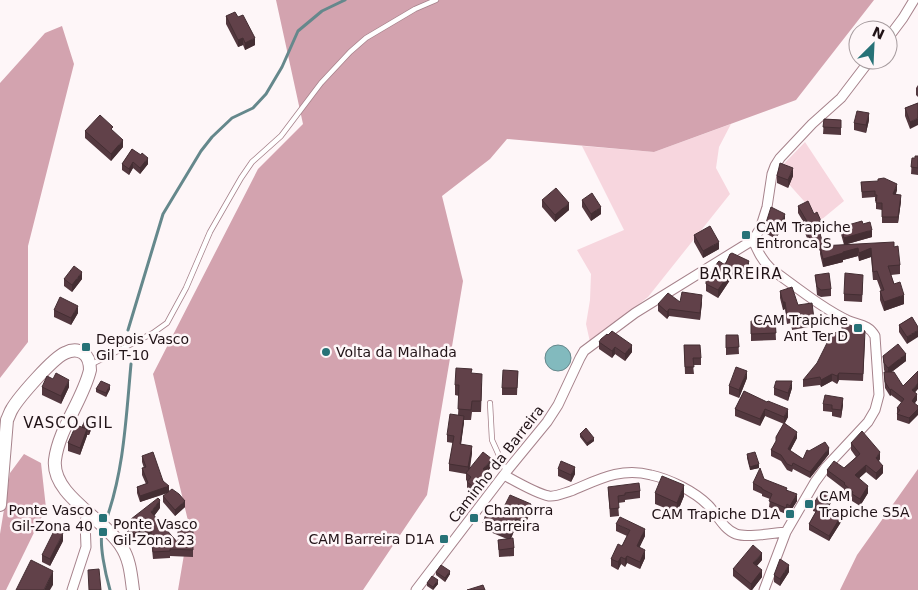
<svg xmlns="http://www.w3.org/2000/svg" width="918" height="590" font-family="'DejaVu Sans',sans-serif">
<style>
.green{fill:#f7d6de}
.forest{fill:#d3a3af}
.water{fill:#82babe;stroke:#65888c}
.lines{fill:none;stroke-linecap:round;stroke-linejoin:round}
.stream{stroke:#65888c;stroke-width:3}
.lane-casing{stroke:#a6828b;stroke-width:6}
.street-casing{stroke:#a6828b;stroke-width:11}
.secondary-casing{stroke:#a6828b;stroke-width:14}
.lane{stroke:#fff;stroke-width:4.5}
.street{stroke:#fff;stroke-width:9}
.secondary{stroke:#fff;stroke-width:12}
.wall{fill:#53383f}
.shaded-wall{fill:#442e33}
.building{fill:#614149;stroke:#442e33}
.poi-dot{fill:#277277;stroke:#fef6f8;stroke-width:2}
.labels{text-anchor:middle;stroke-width:5;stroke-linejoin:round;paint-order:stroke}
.poi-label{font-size:14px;fill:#211317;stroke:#fef6f8;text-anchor:start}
.street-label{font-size:14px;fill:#211317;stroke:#fef6f8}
.neighbourhood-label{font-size:15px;letter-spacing:1px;fill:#211317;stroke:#fef6f8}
</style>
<rect width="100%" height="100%" fill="#fef6f8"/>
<path class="green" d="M731,124L719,147L716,168L730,194L648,297L590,342L586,324L590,300L591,274L577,250L624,230L582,146L654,152Z
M805,142L844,201L821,220L777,171Z"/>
<path class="forest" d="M276,0H874L796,100L654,152L507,139L490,159L442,196L463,281L427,495L363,590H178L189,525L153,374L258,169L303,124Z
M62,26L74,64L28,246V342L0,378V83L45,33Z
M24,454L41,463L46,508L6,590H0V534L10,473Z
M918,469V590H840L857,555Z"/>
<path class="water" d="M545 358a13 13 0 1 1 26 0a13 13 0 1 1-26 0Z"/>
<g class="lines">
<path class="stream" d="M128,330L163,214L201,151L212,137L232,118L253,108L266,94L282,67L298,31L322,11L345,0
M105,523C124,472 126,418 131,364
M103,529C98,542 106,576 110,590"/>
<g class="lane-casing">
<path id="lane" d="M92,364L153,333L167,323L186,288L210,232L241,178L252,162L281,136L321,83L350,52L366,38L415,9L436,0
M490,403L492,440L506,471"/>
</g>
<g class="street-casing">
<path id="street" d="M888,38L903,18L914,0
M753,240C758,252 762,260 771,269C795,286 823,309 849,321C860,325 869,325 875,336L879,395L875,410L868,422L826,467L815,482L786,532L764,590
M504,475C515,481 537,494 549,496C556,497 564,493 571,491C598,480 620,467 651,475C669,479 694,491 708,505C717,514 723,529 736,534C747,538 773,533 786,532
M72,590L86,547L85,521L88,511
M416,590L506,472L547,422L558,405L580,358L584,351L635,313L753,240L760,229L767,207L772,174L775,166L780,158L812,124L841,98L870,60"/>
</g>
<g class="secondary-casing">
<path id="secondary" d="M0,505L7,420C9,416 10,412 12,409C19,397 53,358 65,353C71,350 77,349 83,353C89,357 90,363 90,370C83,400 59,428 55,460C51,495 105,519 121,546C130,559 131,575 133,590"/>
</g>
<use href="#lane" class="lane"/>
<use href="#street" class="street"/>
<use href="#secondary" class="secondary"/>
</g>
<path class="wall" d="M226,16L238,17L255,45L245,50L243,45L238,47L226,24Z
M918,85V97L916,95V88Z
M918,103L910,129L905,116V108Z
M824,119L841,120V135L823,134Z
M869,120L866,133L854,130V123Z
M85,131L123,147L111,161L85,138Z
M132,149L148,164L140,174L133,168L129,175L122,170V164Z
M918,156V175L911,174L912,158H915Z
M777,176H793L788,188L777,183Z
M861,182L897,190L896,194L901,201L898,223H882V210L876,209V201L875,202V197L862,198Z
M542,200L569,210L555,222L542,207Z
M582,200L601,214L591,221L582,207Z
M798,206L821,228L819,229L823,246L844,245L841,234V227L863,224L872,237L847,244L894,247L900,265V274L891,275L894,284L904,304L884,311L880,300V291H881L877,280H873L871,257L859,261L858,256L843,260V262L823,267L820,254V251L817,247L811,249L804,230V223L798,213Z
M785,221L776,239L765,233V226Z
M694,235L719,249L703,258L694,242Z
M730,254L749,268L745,276L736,271L718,298L706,291V280L725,265Z
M815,275L831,289V296L821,297L817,295Z
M64,279H82L72,292L64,286Z
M863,282L862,302L844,301V294Z
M780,291L814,319V326L792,330L791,323L787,324L785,309L783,310L780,298Z
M680,302H702L700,320L669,316L667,319L658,311V304Z
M54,310L78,313L71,325L54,317Z
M912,317L907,344L899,332V325Z
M775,320L776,340L751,341V321Z
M726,335H738L739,354L726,355Z
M865,338L863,381L839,380L837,384L832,381L821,387L820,385L803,387V380Z
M599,342L632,352L625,361L615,354L612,358L599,349Z
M684,345L701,358V365H693L694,374H685Z
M883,356L906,361L891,372L903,386L915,392L917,400L915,403L909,424L897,420V408L902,403L891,395L890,396L885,388L884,372H885L884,370Z
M518,371L517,395H502V388Z
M472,373L482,384L481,412H472L471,420H464L461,444L472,453L470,469L492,466L487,472L488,480L475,495L467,489V481L466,480V474L449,471V464L453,443L447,442V435L458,415L459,396L455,395V385Z
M747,378L739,398L729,394V386Z
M53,379L69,387L61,404L42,395V387Z
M774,388H792L788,401L774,395Z
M96,389H110L106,397L96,392Z
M744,391L788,417L785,423L797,438L790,451L803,459L809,451L829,454L810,478L793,469L792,472L787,470L781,461L771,456V450L776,442V437L784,424L765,416L760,426L735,416V409Z
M823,404L843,405L841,418L832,416V412L823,411Z
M82,427H92L89,435H87L80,455L68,451V443Z
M580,434L594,441L587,446L580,437Z
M851,443L880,459L879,461L883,473L876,480L866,472L859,478L868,493L860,506L852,501V497L844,491V489L827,476V470L844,468L856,457L851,450Z
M747,454L759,468L750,470L747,458Z
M142,456L163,481L169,492L185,507L175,516L163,502V496L168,493L140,502L137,493V487L146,484L142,475V468H144L142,462Z
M558,469L575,474L571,482L558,476Z
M764,479L787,490L797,501L790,512L787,511L786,514L769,507L770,499L762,496V494L753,490V483Z
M608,487L640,491V498L625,500V502L618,503L619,516L610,517Z
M655,493L684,496L677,513L655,504Z
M831,503L828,507L841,522L829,541L809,530V524L816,512L813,511V505Z
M160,508L154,516L178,543L193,530V557L170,556V558L153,559L151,539L148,540L145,532L134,541L126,530V523Z
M531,511L523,529L516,526L511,539L514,548V556L499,557L498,540L507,539L483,529V523L500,515Z
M616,524L645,536L639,547L645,558L640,569L627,563L625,567L621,564L618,570L611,566V559L622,546L627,536L616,531Z
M63,541L50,566L42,562V555Z
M762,560L757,566L762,577L752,590H750L733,576V569Z
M436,572L450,574L445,582L436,575Z
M789,572L780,586L774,582V575Z
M427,583L438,584L433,590L427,586Z"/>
<path class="shaded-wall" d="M243,38V45L238,47V40Z
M255,38V45L245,50V43Z
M869,113V120L866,133V125Z
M918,118V125L910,129V122Z
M123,140V147L111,161V154Z
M148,158V164L140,174V168Z
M133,162V168L129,175V169Z
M793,168V176L788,188V180Z
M897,184V190L893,200V194Z
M901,195V201L898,223V217Z
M569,203V210L555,222V215Z
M601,207V214L591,221V214Z
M785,214V221L776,239V232Z
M821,221V228L817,230V223Z
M872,230V237L844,245V238Z
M817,240V247L811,249V242Z
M719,242V249L703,258V251Z
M858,248V256L843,260V262L823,267V259L843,252Z
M871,248V257L859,261V253Z
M749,261V268L745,276V269Z
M736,264V271L718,298V290Z
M82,272V279L72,292V285Z
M702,295V302L700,320V313Z
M904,295V304L884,311V302Z
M783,302H785V309L783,310Z
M78,306V313L71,325V318Z
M669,309V316L667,319V312Z
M918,330V337L907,344V337Z
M632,345V352L625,361V354Z
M615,347V354L612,358V351Z
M906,354V361L888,375V368Z
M747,371V378L739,398V390Z
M839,373V380L837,384V376Z
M832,374V381L821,387V380Z
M69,380V387L61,404V396Z
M792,381V388L788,401V393Z
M918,383V389L912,396V390Z
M110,385V389L106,397V393Z
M891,389V395L890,396V390Z
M917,394V400L912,407V401Z
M843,398V405L841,418V410Z
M765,409V416L760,426V419Z
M788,409V417L784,424V417Z
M918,409V415L909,424V418Z
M464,416V423L460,451V444Z
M92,424V427L89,435V432Z
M87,429V436L80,455V448Z
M797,432V438L788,455V449Z
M594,438V441L587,446V443Z
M472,446V453L468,474V467Z
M829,448V454L810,478V472Z
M880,452V459L876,464V458Z
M492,459V466L483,476V469Z
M759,464V468L750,470V467Z
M866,465V472L855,482V475Z
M883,466V473L876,480V473Z
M575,467V474L571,482V475Z
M488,472V480L475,495V488Z
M684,485V496L677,513V503Z
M169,486V492L140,502V496Z
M868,486V493L860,506V499Z
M797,494V501L790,512V506Z
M831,498V503L825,511V505Z
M160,500V508L151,520V512Z
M185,501V507L175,516V510Z
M531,504V511L523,529V522Z
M841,516V522L829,541V536Z
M516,519V526L510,540V533Z
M145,525V532L134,541V534Z
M645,529V536L637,553V546Z
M148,532H151V539L148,540Z
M63,533V541L50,566V559Z
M645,550V558L640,569V562Z
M762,553V560L753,570V563Z
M627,556V563L625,567V559Z
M621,557V564L618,570V562Z
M789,565V572L780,586V579Z
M762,570V577L752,590H751V584Z
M53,571V585L50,590H44Z
M450,571V574L445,582V578Z
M438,580V584L433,590V587Z"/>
<path class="building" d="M235,12L238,17L243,15L255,38L245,43L243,38L238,40L226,16Z
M918,103V118L910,122L905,108Z
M857,111L869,113L866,125L854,123Z
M100,115L113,127L111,129L123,140L111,154L85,131Z
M824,119L841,120V128L823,127Z
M132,149L141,155L142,153L148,158L140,168L133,162L129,169L122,164Z
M915,156H918V168L911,167L912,158H915Z
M780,163L793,168L788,180L777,176Z
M884,178L897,184L893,194L901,195L898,217H882V203H876L877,195H875V191L862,192L861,182L878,181V179Z
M556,188L569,203L555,215L542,200Z
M592,193L601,207L591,214L582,200Z
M808,201L814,214L817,212L821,221L817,223L823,244L820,245L817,240L811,242L804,223L809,225L798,206Z
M771,207L785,214L776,232L765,226Z
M862,221L863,224L870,222L872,230L844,238L841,227Z
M710,226L719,242L703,251L694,235Z
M894,242V247L898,246L900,265L888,266L894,284L900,282L904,295L884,302L880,291L884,290L877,271L873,272L871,248L859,253L858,248L843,252V253L823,259L820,246Z
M732,253L749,261L745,269L736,264L718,290L706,284V280L718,262L719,261L725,265L730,254Z
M74,266L82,272L72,285L64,279Z
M829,273L831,289L821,290L817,287L815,275Z
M845,273L863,275L862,295L844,294Z
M792,287L798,305L812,303L814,319L792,322L791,316H787L785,302H783L780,291Z
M682,292L702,295L700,313L669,309L667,312L658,304L668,293L680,302Z
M60,297L78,306L71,318L54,310Z
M912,317L918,327V330L907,337L899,325Z
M775,320L776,333L751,334V321Z
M842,322L865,331L863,374L839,373L837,376L832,374L821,380L820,377L803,380L817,363L832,333L842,332Z
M612,331L632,345L625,354L615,347L612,351L599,342L601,339L607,334L608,335Z
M726,335H738L739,347L726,348Z
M898,344L906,354L888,368L884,363L883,356Z
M684,345H700L701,358H693L694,367H685Z
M736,367L747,371L739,390L729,386Z
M456,368L472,369L471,373L482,374L481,401H472L471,410L458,409L459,385H455Z
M503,370L518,371L517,388H502Z
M918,371V383L912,390L917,394L912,401L918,406V409L909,418L897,414L900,410L897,408L904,399L891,389L890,390L885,382L884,372H894L903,386Z
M56,373L69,380L61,396L42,387L47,376L53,379Z
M101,381L110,385L106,393L96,389Z
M776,381H792L788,393L774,388Z
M744,391L767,402L768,401L788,409L784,417L765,409L760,419L735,409Z
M825,395L843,398L841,410L832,409V405L823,404Z
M450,414L464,416L460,444L472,446L468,467L449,464L454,436L447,435Z
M85,420L92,424L89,432L87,431V429L82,427Z
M784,423L797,432L788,449L803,459L807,450L809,451L825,442L829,448L810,472L793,463L792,466L787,464L781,455L771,450L776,441V437Z
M76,425L87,429L80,448L68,443Z
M586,428L594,438L587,443L580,434Z
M862,431L880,452L876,458L883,466L876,473L866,465L855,475L868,486L860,499L852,494L853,492L844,484L845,483L827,470L834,461L844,468L860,454L851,443Z
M153,452L163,481L169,486L140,496L137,487L148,483L142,468L146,467L142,456Z
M483,452L492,459L483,469L488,472L475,488L467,482L471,477L466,473Z
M755,452L759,464L750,467L747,454Z
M561,461L575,467L571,475L558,469Z
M760,468L764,479L787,488L786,490L797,494L790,506L787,504L786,508L769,501L772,494L762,489V488L753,483Z
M662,476L684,485L677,503L655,493Z
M639,483L640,491L625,493V495L618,496L619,508L610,509L608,487Z
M172,489L179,494L185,501L175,510L163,496Z
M821,491L831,498L825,505L841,516L829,536L809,524L818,508L813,505Z
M510,495L531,504L523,522L516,519L510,533L483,523L487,511L500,515Z
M158,498L160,500L151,512L178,543V530H193V550L170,549V551L153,552L151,532H148L145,525L134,534L126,523Z
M620,517L645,529L637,546L645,550L640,562L627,556L625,559L621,557L618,562L611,559L618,544L622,546L630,530L616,524Z
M55,529L63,533L50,559L42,555Z
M513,538L514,548L499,550L498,540Z
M753,545L762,553L753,563L762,570L751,584L733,569Z
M780,559L789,565L780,579L774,575Z
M31,560L53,571L44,590H16Z
M441,565L450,571L445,578L436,572Z
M99,569L101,590H89L88,570Z
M432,576L438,580L433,587L427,583Z
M483,585L485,590H467Z"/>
<g class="poi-dot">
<rect x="741" y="230" width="10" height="10" rx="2.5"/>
<rect x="853" y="323" width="10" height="10" rx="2.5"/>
<rect x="81" y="342" width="10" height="10" rx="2.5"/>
<circle cx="326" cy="352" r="5"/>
<rect x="804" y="499" width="10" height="10" rx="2.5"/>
<rect x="785" y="509" width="10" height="10" rx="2.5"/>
<rect x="98" y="513" width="10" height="10" rx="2.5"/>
<rect x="469" y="513" width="10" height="10" rx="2.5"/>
<rect x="98" y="527" width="10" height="10" rx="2.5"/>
<rect x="439" y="534" width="10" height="10" rx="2.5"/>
</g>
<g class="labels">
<g class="poi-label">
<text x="756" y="232">CAM Trapiche<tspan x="756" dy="16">Entronca S</tspan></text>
<text x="848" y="325" text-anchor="end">CAM Trapiche<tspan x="848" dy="16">Ant Ter D</tspan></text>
<text x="96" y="344">Depois Vasco<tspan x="96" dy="16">Gil T-10</tspan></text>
<text x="336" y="357">Volta da Malhada</text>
<text x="819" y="501">CAM<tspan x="819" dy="16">Trapiche S5A</tspan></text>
<text x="93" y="515" text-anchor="end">Ponte Vasco<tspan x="93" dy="16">Gil-Zona 40</tspan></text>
<text x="484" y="515">Chamorra<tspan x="484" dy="16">Barreira</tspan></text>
<text x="780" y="519" text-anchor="end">CAM Trapiche D1A</text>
<text x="113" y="529">Ponte Vasco<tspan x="113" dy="16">Gil-Zona 23</tspan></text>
<text x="434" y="544" text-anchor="end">CAM Barreira D1A</text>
</g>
<g class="street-label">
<text transform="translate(496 464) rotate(-52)" y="5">Caminho da Barreira</text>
</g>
<g class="neighbourhood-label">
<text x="741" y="279">BARREIRA</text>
<text x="68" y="428">VASCO GIL</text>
</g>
</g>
<g transform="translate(873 45) rotate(24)"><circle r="24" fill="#fef6f8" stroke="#a69b9e"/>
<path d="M0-4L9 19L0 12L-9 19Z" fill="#277277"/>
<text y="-8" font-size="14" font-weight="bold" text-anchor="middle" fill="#211317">N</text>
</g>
</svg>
